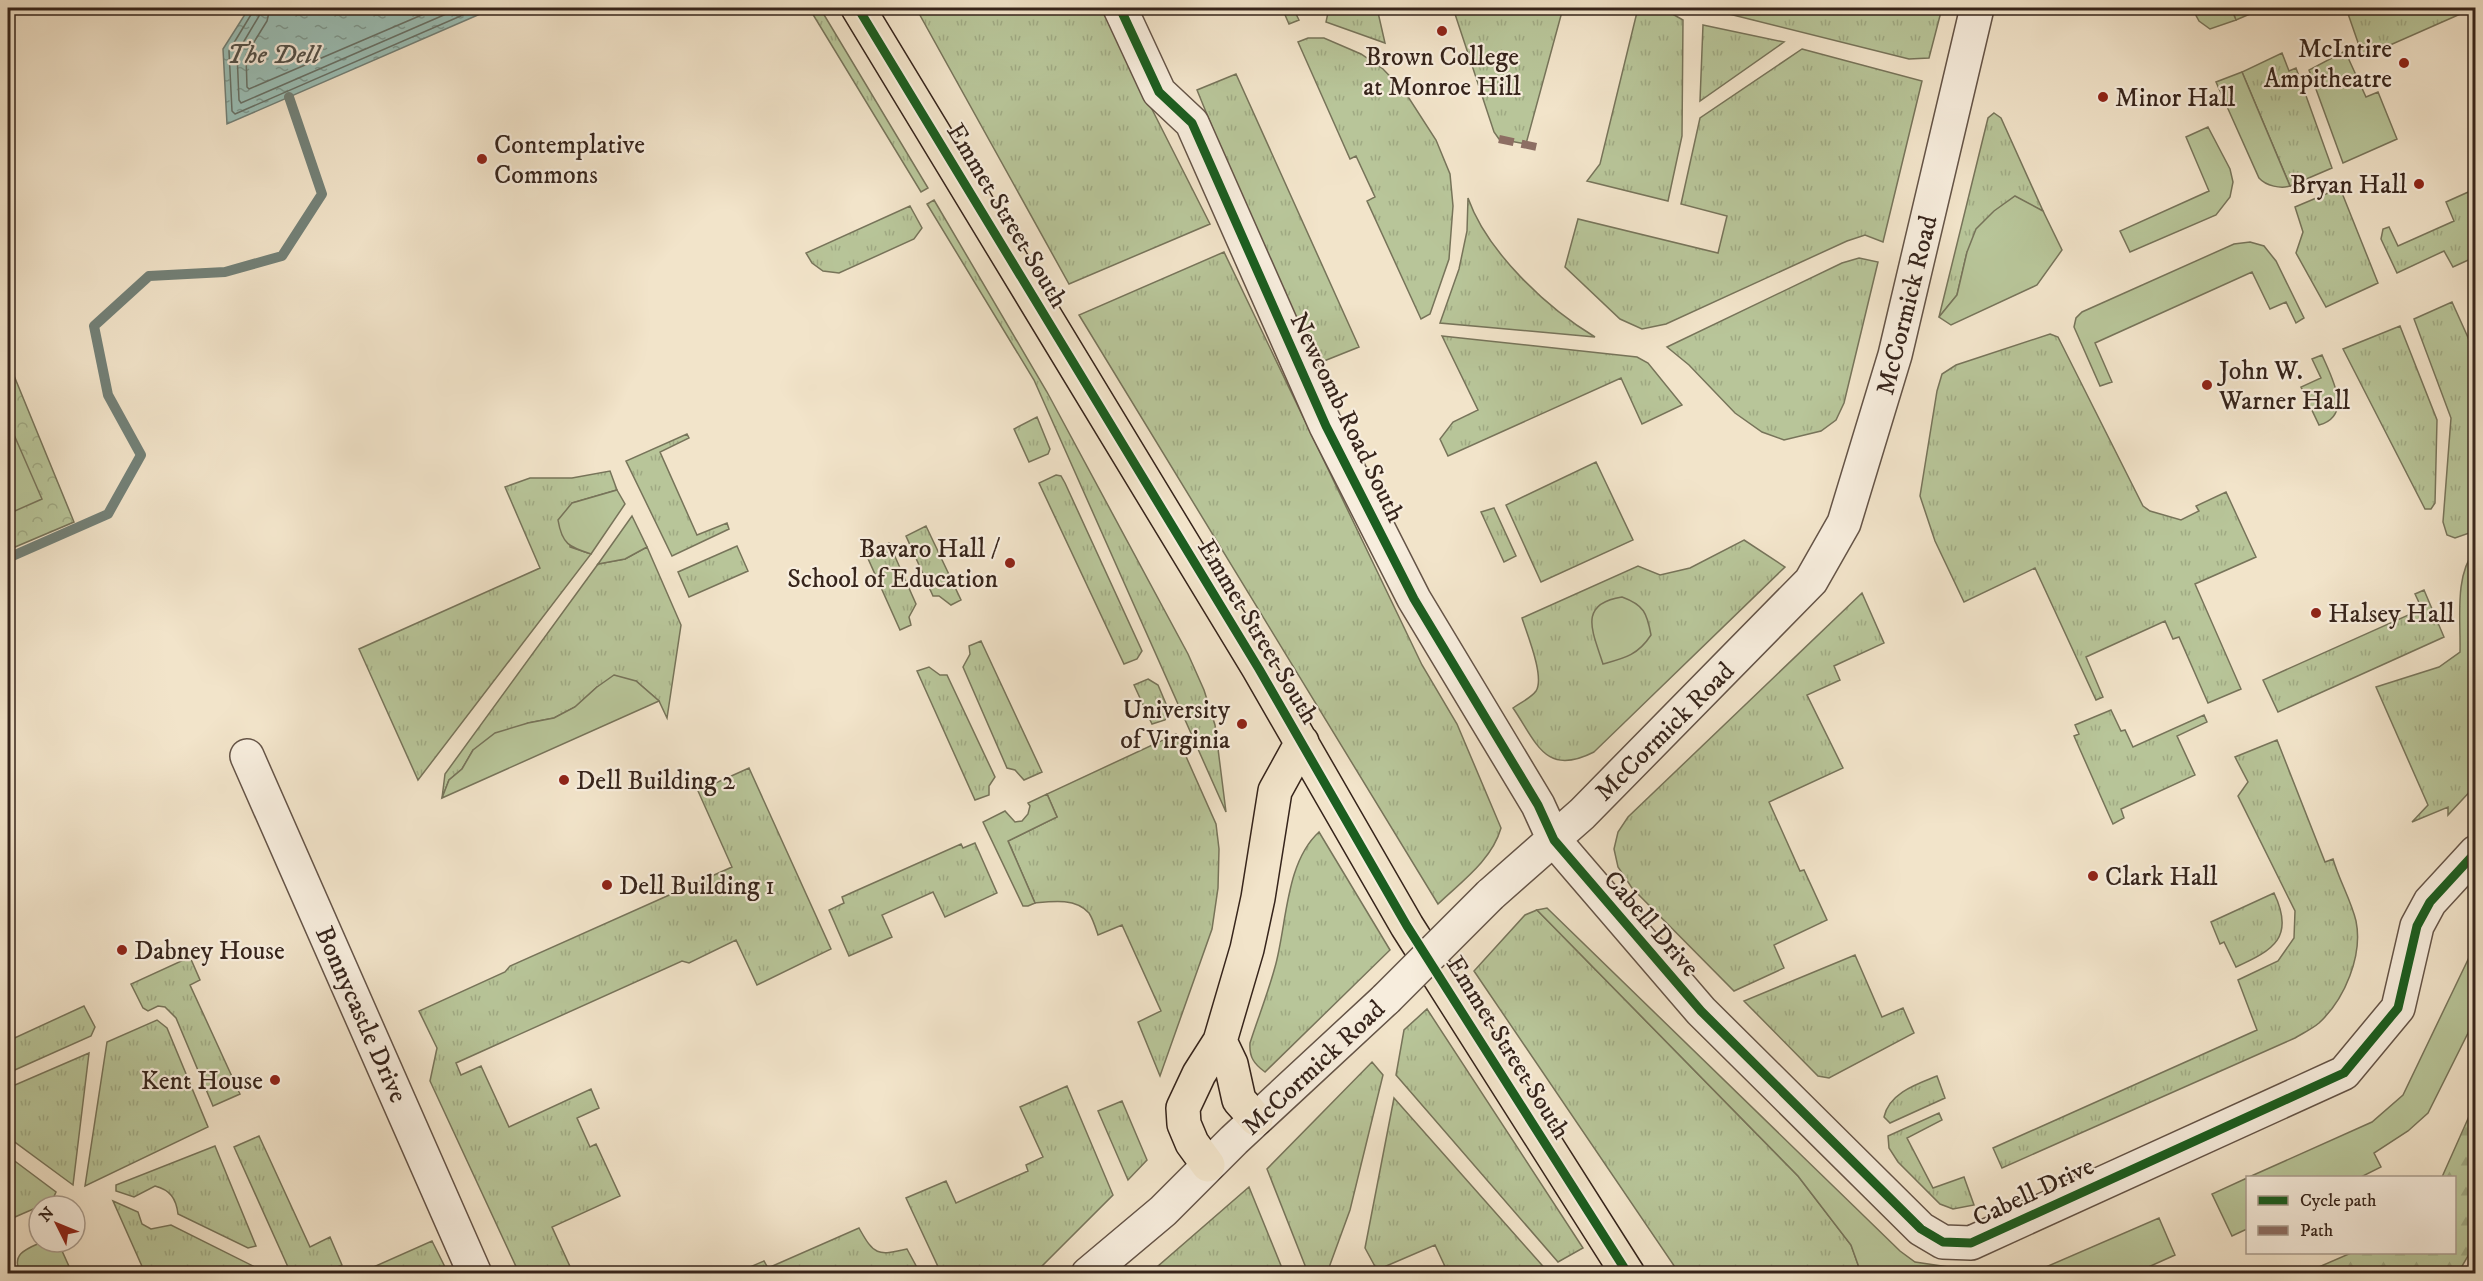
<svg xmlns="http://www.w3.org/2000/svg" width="2483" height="1281" font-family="'IM FELL DW Pica',serif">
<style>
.grass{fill:url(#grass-tufts);stroke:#77745a;stroke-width:1.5}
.forest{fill:url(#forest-firs);stroke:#77745a;stroke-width:1.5}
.park{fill:url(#park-crowns);stroke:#77745a;stroke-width:1.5}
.garden{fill:#b8c599;stroke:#77745a;stroke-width:1.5}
.water{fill:url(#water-ripples);stroke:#738178;stroke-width:1.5}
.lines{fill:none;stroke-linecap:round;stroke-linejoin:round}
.shore{stroke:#687268;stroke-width:1.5}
.stream{stroke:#738178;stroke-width:10}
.minor-casing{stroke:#655447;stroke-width:36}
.major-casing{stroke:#36241b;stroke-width:36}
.minor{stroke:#f7eddd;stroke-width:33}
.major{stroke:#f2e4ca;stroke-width:33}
.minor-bridge-casing{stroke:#655447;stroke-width:36;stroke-linecap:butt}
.minor-bridge{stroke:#f7eddd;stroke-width:33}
.quiet{stroke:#8d6e63;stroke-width:8;stroke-dasharray:15 8;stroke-linecap:butt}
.cycleway-casing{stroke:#f7eddd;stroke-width:13}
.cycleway{stroke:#1b5e20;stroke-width:9}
.poi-dot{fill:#8f2418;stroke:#f7eddd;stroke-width:2}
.labels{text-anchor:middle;stroke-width:4.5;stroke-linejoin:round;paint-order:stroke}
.poi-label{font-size:26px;fill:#36241b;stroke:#f7eddd;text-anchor:start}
.street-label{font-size:26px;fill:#36241b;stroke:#f7eddd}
.water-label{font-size:27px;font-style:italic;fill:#54524a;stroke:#f7eddd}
</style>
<defs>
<pattern id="grass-tufts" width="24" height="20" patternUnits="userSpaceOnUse" patternTransform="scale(1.5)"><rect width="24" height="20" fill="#b8c599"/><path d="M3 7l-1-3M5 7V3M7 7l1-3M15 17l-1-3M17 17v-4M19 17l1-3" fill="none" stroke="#9fa983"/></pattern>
<pattern id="forest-firs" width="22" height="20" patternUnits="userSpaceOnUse" patternTransform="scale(1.5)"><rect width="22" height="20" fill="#b8c599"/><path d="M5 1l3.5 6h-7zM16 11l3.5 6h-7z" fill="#9fa983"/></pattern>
<pattern id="park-crowns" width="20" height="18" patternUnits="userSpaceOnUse" patternTransform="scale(1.5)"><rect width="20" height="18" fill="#b8c599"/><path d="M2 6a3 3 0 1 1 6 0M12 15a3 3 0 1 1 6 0" fill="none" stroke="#9fa983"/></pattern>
<pattern id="water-ripples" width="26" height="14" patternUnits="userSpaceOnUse" patternTransform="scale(1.5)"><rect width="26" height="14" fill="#9bbfb6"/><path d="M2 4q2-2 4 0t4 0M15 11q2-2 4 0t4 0" fill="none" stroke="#7f9b93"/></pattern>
</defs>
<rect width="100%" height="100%" fill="#f2e4ca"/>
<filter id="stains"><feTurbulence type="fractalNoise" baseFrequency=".00333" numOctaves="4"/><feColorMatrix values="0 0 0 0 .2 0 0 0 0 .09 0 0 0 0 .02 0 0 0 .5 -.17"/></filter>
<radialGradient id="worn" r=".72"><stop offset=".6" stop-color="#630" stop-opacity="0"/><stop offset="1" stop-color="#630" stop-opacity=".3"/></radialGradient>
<path class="grass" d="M809,8H820L928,188L921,192Z
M916,8H1104L1120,46L1210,224L1069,284Z
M1282,8H1293L1299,20L1289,24Z
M1329,8H1377L1385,43L1326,22Z
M1453,8H1563L1526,144L1499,139L1494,132Z
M1638,8H1662L1683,20L1682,136L1668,201L1587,181L1600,164Z
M1705,8H1942L1929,58L1909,59Z
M2231,8H2264L2236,20Z
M2346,8H2474L2363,57Z
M1703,25L1784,42L1700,101Z
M1308,38H1324L1361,54L1383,69L1405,92L1436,140L1450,174L1453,206L1449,259L1430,314L1421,319L1367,201L1375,197L1356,156L1350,159L1298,42Z
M1802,49L1922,81L1883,242L1865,235L1847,241L1666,324L1642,329L1620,319L1565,267L1578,219L1718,253L1727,216L1681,204L1700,118Z
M2282,53L2289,71L2296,68L2332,168L2290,186L2242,72Z
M1236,74L1359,347L1314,365L1250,220L1197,90Z
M1994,113L2001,118L2043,211L2015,197L1967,252L1957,295L1939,317L1988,118Z
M2340,188L2378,283L2326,307L2296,253L2303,232L2295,207Z
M2475,189V257L2453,267L2444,251L2397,273L2381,239L2383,229L2389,227L2398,246L2454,221L2446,202Z
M1468,198C1487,252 1547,308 1595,337L1440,323L1459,269L1467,231Z
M934,200L1047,392L1188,654L1204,690L1215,725L1226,812L1034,380L927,204Z
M910,206L922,228L914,239L839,273L823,271L812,263L806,253Z
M1224,252L1422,665L1457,724L1501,828C1492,860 1461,882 1438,904L1079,315Z
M1859,258L1878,262L1844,403L1836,420L1821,431L1784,440L1762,432L1735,413L1689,365L1667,347L1842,263Z
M2452,302L2475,353V531L2455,538L2447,535L2443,522L2451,418L2414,319Z
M2400,326L2437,420L2435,503L2431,509H2425L2343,349Z
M2050,334L2058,337L2143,506L2150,511L2181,520L2199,511L2196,506L2226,492L2256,557L2195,584L2241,689L2208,703L2179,637L2173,639L2165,621L2086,657L2103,697L2096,700L2035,568L1964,602L1935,541L1920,496L1937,391L1942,374L1956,365Z
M1442,336L1637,357L1648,363L1682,405L1642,424L1621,378L1448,456L1440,439L1453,422L1478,410Z
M1037,417L1050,449L1048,454L1029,462L1014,429Z
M687,434L689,438L660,452L697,535L727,523L729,529L672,556L626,461Z
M1596,462L1633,540L1541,582L1506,505Z
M610,471L617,490L572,503L570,547L591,554L418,780L359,649L540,568L505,487L530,478H572Z
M1056,475L1061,476L1065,483L1142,651L1137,659L1124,664L1039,483Z
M1494,508L1516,556L1504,562L1481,512Z
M926,526L961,600L951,605L939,596H933L906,536Z
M1744,540L1785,567L1594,752C1545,777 1537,743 1513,708C1520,703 1531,698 1536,691C1545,677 1527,634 1522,618L1638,566L1660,575L1690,568Z
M889,543L916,604L909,617L911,625L900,630L866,554Z
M737,546L748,571L689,597L678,572Z
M647,547L681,625L667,718L659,701L636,681L597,687L575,707L554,718L528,723L473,750L462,769L449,780L442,798L445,774L598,564L625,559Z
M2475,550V786L2448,815V807L2412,822L2428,805L2376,687L2439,667L2460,652C2461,620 2454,576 2475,550Z
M2424,590L2444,637L2278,712L2263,680L2422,609L2415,594Z
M1862,593L1884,643L1834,666L1840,680L1807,695L1843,768L1769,802L1800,871L1804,870L1827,920L1774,945L1784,968L1734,991L1632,888L1618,867L1614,849L1618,832L1628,817Z
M981,641L1042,772L1024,780L1015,770L1007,768L963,667L970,654L969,646Z
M929,667L940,675H947L995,777L989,786V795L975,800L917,671Z
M1148,679L1158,685L1169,711L1165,720L1152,724L1134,685Z
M2111,710L2121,731L2125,730L2133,747L2204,715L2207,722L2177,736L2195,775L2121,809L2124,818L2113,824L2074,736L2079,734L2075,725Z
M1176,734L1216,824L1219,849L1218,888L1212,929L1160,1076L1138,1022L1161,1011L1122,925L1098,935C1096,929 1093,919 1089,913C1076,898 1053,901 1035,903L1008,841L1057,817L1047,794Z
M2277,740L2325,862L2333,859C2339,880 2351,900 2356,921C2363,955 2345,999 2319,1023C2312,1029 2303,1033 2295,1038L2002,1168L1993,1148L2257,1030L2238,980L2278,961L2294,938L2295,911L2238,796L2248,782L2235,757Z
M749,768L831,949L757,985L736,940L689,963L682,961L456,1063L461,1075L481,1066L509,1127L591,1089L599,1108L577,1118L590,1147L596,1144L620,1196L552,1227L573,1273H519L430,1081L437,1048L419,1011L505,972L510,966L732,867L698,791Z
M1319,832L1390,950L1265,1072C1254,1064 1249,1057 1250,1043C1258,1018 1268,993 1275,967C1287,925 1285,863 1319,832Z
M975,843L997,893L945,917L933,892L882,915L892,937L849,956L829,910L844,903L842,897L961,844L963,848Z
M2274,893C2295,937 2274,950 2236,967L2224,942L2220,944L2211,922Z
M1537,910L1798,1176L1851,1245L1861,1273H1679L1474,971L1525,915Z
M1855,955L1882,1017L1903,1008L1914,1033L1829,1078L1818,1076L1744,1001Z
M190,957L200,980L190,985L240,1094L213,1106L176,1018L165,1007L158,1006L148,1011L143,1008L131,984Z
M84,1006L95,1027L91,1036L8,1073V1041Z
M1427,1009L1583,1248L1558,1262L1396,1075L1404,1030Z
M157,1020L167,1028L208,1127L85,1186L107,1042Z
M89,1053L73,1185L8,1137V1088Z
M1372,1062L1383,1075L1350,1210L1327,1273H1308L1267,1169Z
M1937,1076L1945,1098L1890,1123L1884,1117C1889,1093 1917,1084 1937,1076Z
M1067,1086L1113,1195L1035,1273H941L906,1198L946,1181L956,1203L1028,1171L1026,1165L1043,1157L1020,1107Z
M1394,1098L1549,1273H1448L1435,1245L1377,1270L1365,1248Z
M1122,1101L1147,1160L1128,1180L1098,1111Z
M1939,1113L1942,1120L1907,1138L1933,1188L1964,1177L1974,1205L1953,1209L1940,1204L1898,1162L1889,1148L1888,1136Z
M259,1136L310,1247L330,1237L342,1265C320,1273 311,1277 288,1267L234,1147Z
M215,1146L256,1246L248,1248L178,1214C176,1198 170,1190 155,1186L134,1197L116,1191V1185Z
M8,1156L56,1192L52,1201L8,1220Z
M1249,1187L1284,1273H1150Z
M113,1201L138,1212L142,1224L151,1229L171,1225L267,1273H145Z
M859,1228C874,1255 877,1256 907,1249L920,1273H736L764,1261L768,1268Z
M432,1241L448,1273H360Z"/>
<path class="forest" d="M2475,1103V1244L2458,1273H2305L2351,1253L2454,1252V1178L2442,1177Z"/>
<path class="park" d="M8,361L74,522L8,550Z"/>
<path class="garden" d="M2192,8H2231L2236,20L2210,29L2199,21Z
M2345,51L2366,97L2378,92L2397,139L2343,163L2309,70Z
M2242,72L2290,186C2281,189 2266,186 2259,178L2216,82Z
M2208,127L2230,169L2233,182L2230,197L2216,215L2130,252L2120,231L2209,191L2186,137Z
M2015,196L2043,211L2062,250L2037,285L1951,325L1939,317L1957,295L1967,252L1976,229L1994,211Z
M2250,242L2264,246L2276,261L2304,318L2296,323L2286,302L2270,309L2252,272L2095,343L2112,382L2100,386L2074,327L2076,318L2082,312L2234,244Z
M2322,355C2331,376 2354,416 2319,425L2301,387L2321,378L2312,359Z
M8,421L42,499L8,514Z
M617,490L625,504L591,554C569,547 562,544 558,520L572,503Z
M632,516L647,547L625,559L598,564Z
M1622,597C1644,605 1647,613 1651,635C1638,655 1625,658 1603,664C1593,632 1577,604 1622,597Z
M614,675L636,681L659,701L442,798L449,780L462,769L473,750L495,733L528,723L554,718L575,707L597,687Z
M1047,794L1057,817L1008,841L1035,903L1028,906H1023L983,822L1005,811L1015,822L1022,821L1028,814L1030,806L1028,803Z
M1547,908L1900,1251L1915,1262L1962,1269L1982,1267L1987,1273H1861L1851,1245L1798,1176L1537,910Z
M2475,945V1019L2428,1113L2408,1131L2374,1153L2381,1167L2361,1177H2249L2372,1122L2403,1095Z
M2247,1178V1229L2232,1236L2212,1194Z
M2159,1218L2175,1255L2135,1273H2032Z
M42,1242H58L72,1273H20C11,1254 26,1249 42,1242Z"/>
<path class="water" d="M249,8H494L227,124L223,49Z"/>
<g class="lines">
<path class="shore" d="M253,8L252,13L229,51L232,111L235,114L479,8
M261,8L259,16L237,53L239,100L241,103L460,8
M270,8L267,21L246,55L247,87L249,89L438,8"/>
<path class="stream" d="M8,558L108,514L141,455L108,395L94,326L149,276L225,272L282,256L322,194L289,97"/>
<g class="minor-casing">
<path id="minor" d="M1120,8L1159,92L1192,123L1326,426L1414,599L1538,805L1554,840L1701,1011L1921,1229L1943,1242L1971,1243L2344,1073L2398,1008L2417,926L2430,902L2476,852
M247,756L475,1274
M1490,895L1582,814L1811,581L1844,523L1895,355L1977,8
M1088,1274L1163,1211L1234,1140L1386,999"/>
</g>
<g class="major-casing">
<path id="major" d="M858,8L1259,669L1407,926L1628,1274
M1220,1041L1231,1064L1239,1100L1256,1119
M1208,1165L1192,1143L1184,1124L1183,1108L1199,1074L1220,1041L1247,949L1258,898L1275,791L1302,742"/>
</g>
<use href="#minor" class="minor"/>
<use href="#major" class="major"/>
<g class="minor-bridge-casing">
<path id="minor-bridge" d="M1386,999L1490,895"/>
</g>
<use href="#minor-bridge" class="minor-bridge"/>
<path class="quiet" d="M1499,139L1537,147"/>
<g class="cycleway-casing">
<path id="cycleway" d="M858,8L1259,669L1407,926L1628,1274
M1120,8L1159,92L1192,123L1326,426L1414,599L1538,805L1554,840L1701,1011L1921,1229L1943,1242L1971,1243L2344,1073L2398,1008L2417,926L2430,902L2476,852"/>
</g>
<use href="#cycleway" class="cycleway"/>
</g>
<g class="poi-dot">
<circle cx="1442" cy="31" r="6"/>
<circle cx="2404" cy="63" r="6"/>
<circle cx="2103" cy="97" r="6"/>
<circle cx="482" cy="159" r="6"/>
<circle cx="2419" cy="184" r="6"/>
<circle cx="2207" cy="385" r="6"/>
<circle cx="1010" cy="563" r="6"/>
<circle cx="2316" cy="613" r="6"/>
<circle cx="1242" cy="724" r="6"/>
<circle cx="564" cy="780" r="6"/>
<circle cx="2093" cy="876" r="6"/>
<circle cx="607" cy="885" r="6"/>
<circle cx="122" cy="950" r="6"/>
<circle cx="275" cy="1080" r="6"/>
</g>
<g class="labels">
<g class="poi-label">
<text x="2392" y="57" text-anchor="end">McIntire<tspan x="2392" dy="30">Ampitheatre</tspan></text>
<text x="1442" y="65" text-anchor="middle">Brown College<tspan x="1442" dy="30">at Monroe Hill</tspan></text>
<text x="2115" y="106">Minor Hall</text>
<text x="494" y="153">Contemplative<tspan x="494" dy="30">Commons</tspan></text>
<text x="2407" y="193" text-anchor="end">Bryan Hall</text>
<text x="2219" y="379">John W.<tspan x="2219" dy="30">Warner Hall</tspan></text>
<text x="998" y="557" text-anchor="end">Bavaro Hall /<tspan x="998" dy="30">School of Education</tspan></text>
<text x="2328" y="622">Halsey Hall</text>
<text x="1230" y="718" text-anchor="end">University<tspan x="1230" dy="30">of Virginia</tspan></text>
<text x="576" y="789">Dell Building 2</text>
<text x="2105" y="885">Clark Hall</text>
<text x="619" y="894">Dell Building 1</text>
<text x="134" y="959">Dabney House</text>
<text x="263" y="1089" text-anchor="end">Kent House</text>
</g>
<g class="street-label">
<text transform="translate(1008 215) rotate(59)" y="9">Emmet Street South</text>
<text transform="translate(1906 305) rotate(-76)" y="9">McCormick Road</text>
<text transform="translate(1348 417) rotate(64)" y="9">Newcomb Road South</text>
<text transform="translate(1259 631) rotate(59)" y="9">Emmet Street South</text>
<text transform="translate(1664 731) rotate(-45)" y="9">McCormick Road</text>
<text transform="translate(1652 923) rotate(49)" y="9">Cabell Drive</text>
<text transform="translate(362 1014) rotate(66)" y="9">Bonnycastle Drive</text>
<text transform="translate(1509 1047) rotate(58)" y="9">Emmet Street South</text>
<text transform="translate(1313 1067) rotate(-43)" y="9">McCormick Road</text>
<text transform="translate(2033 1191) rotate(-25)" y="9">Cabell Drive</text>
</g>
<g class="water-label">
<text x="273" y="63">The Dell</text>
</g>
</g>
<rect width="2483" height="1281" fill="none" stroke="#f2e4ca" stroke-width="30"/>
<rect x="9" y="9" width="2465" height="1263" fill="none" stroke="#36241b" stroke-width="3"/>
<rect x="15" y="15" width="2453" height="1251" fill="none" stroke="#36241b" stroke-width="1.5"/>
<rect x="2246" y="1176" width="210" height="78" fill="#f7eddd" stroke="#aa9d8f" stroke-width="1.5"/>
<rect x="2258" y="1196" width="30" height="9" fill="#1b5e20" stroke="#aa9d8f" stroke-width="1.5"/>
<text x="2300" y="1206" font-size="18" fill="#36241b">Cycle path</text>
<rect x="2258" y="1226" width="30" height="9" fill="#8d6e63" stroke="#aa9d8f" stroke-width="1.5"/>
<text x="2300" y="1236" font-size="18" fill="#36241b">Path</text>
<g transform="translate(57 1224) rotate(313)"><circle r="28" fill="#f7eddd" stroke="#aa9d8f" stroke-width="1.5"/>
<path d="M0-4.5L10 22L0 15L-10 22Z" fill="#8f2418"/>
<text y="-9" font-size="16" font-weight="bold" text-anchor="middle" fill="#36241b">N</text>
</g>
<rect width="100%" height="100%" filter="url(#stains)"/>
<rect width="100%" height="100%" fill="url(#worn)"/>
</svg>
